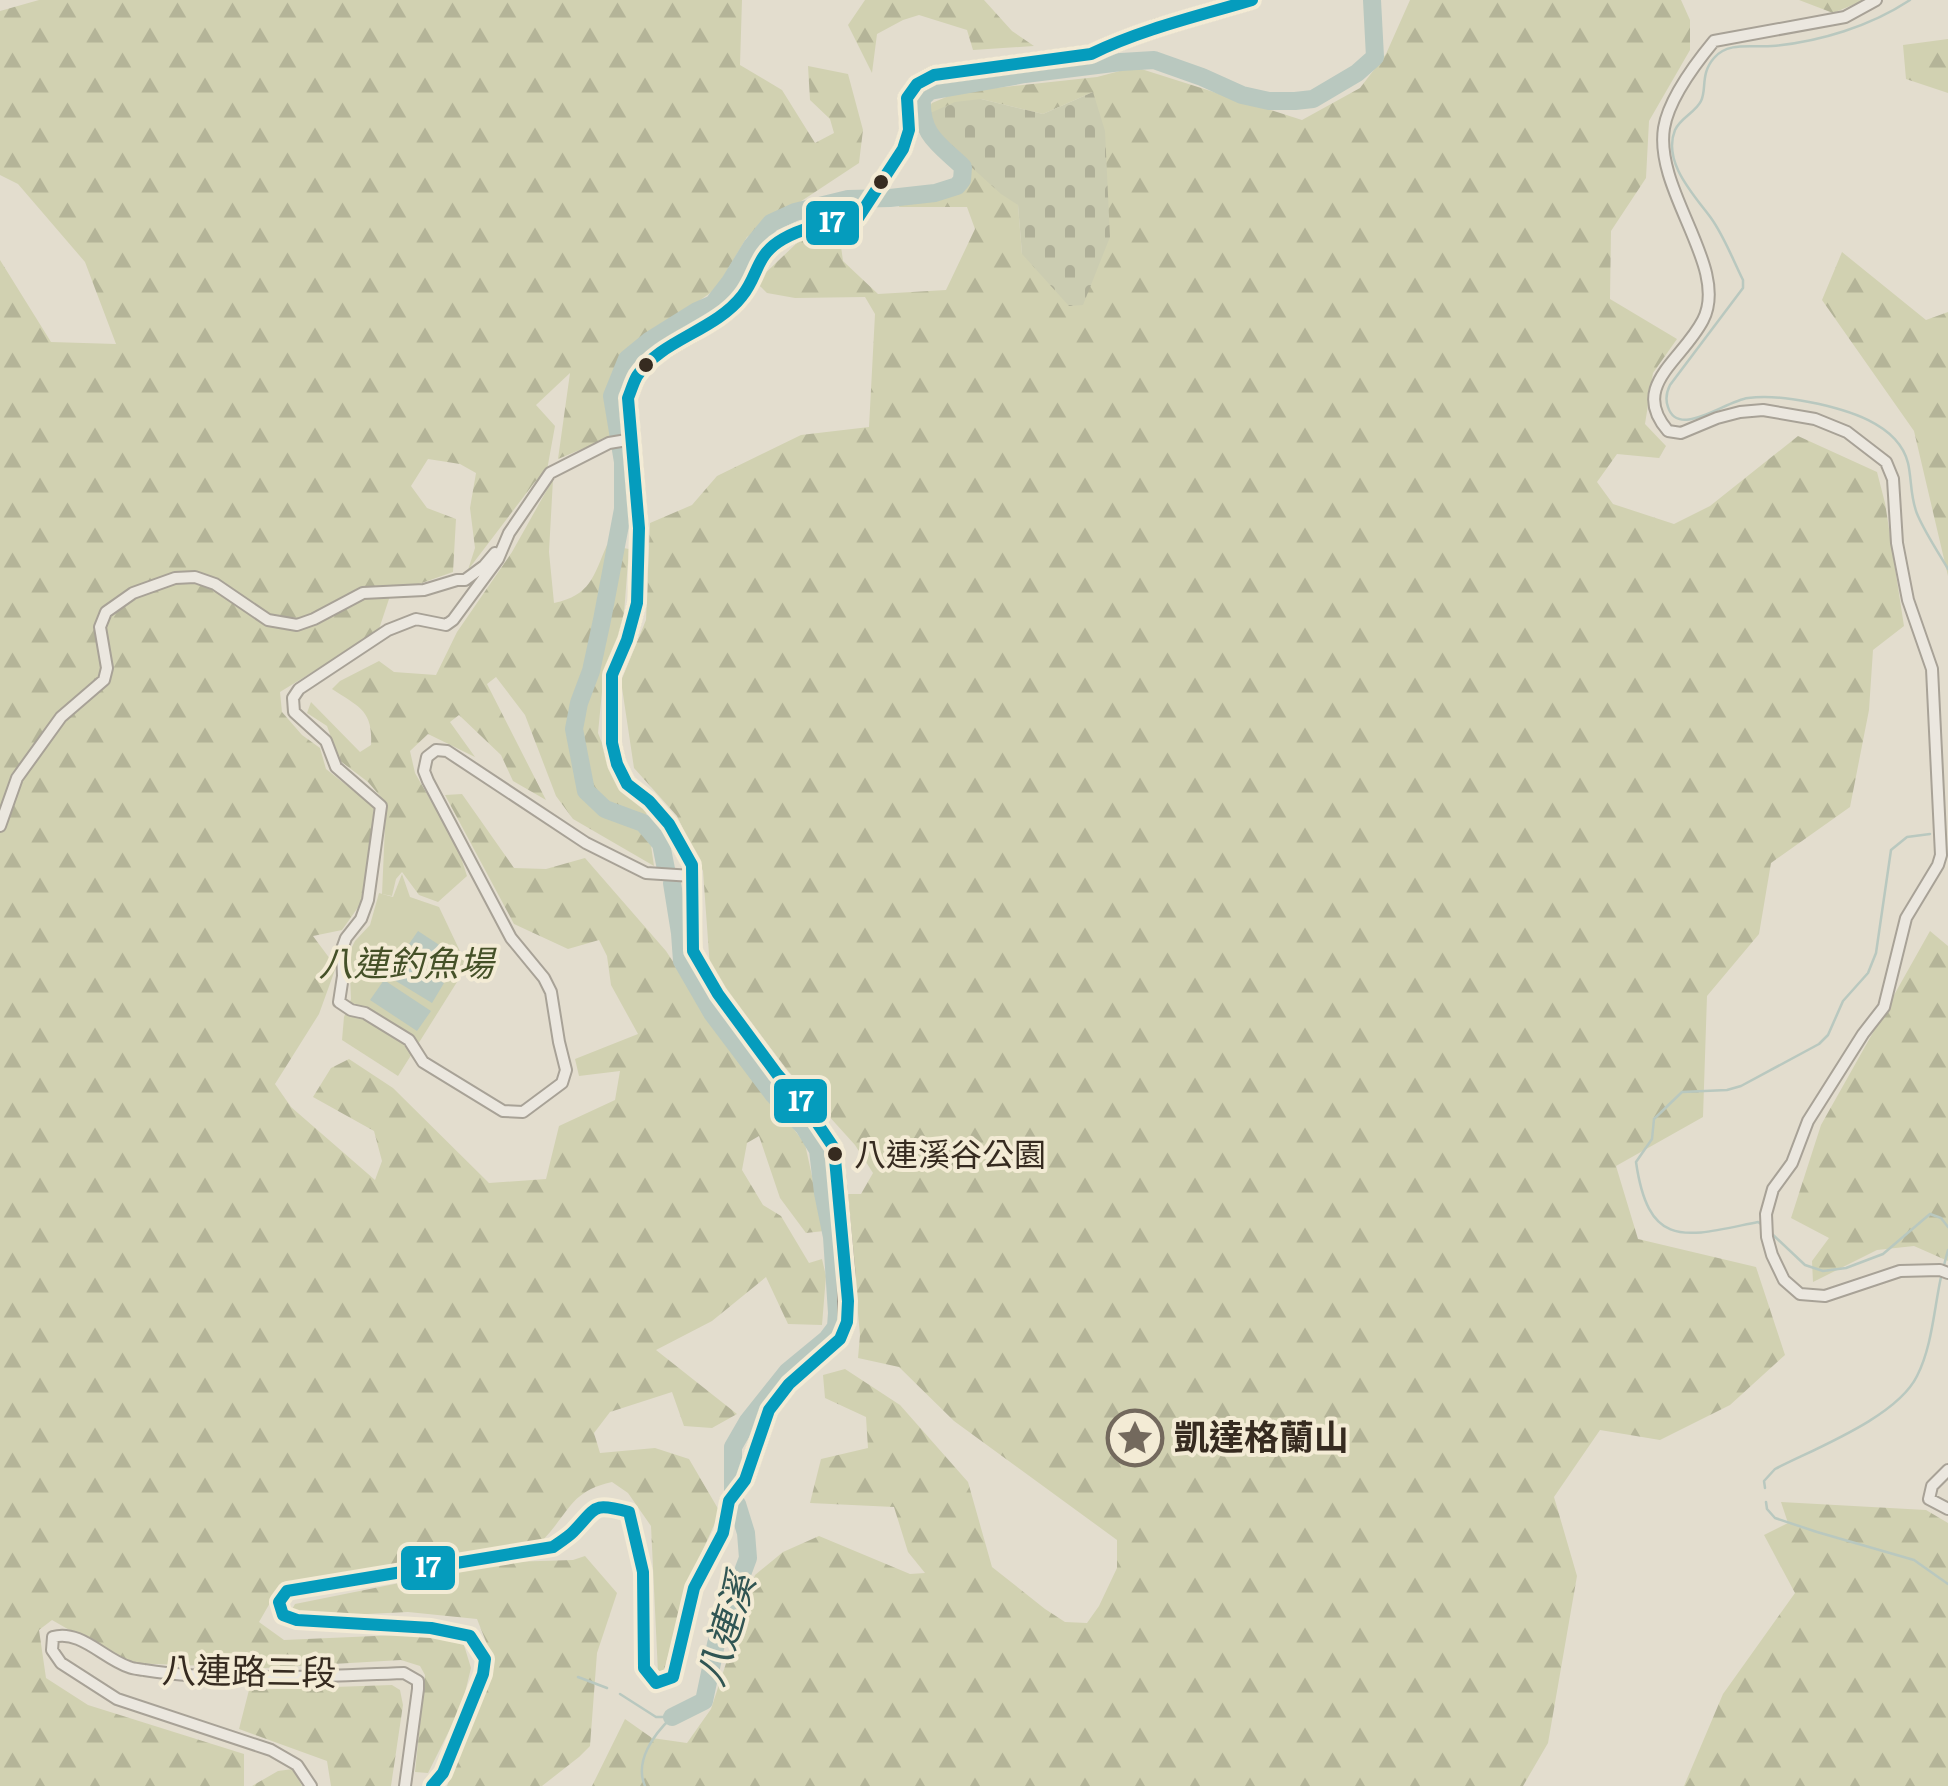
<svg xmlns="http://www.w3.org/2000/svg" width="1948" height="1786" font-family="Literata,'Noto Sans TC',serif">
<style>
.forest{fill:url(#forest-firs);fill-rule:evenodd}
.cemetery{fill:url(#cemetery-stones)}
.green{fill:#d1d1b1}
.water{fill:#b9c8bf}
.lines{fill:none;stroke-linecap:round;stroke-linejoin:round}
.stream{stroke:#b9c8bf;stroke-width:2.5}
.river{stroke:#b9c8bf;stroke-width:18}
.street-casing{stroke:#a8a297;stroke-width:14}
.secondary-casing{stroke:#989287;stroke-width:19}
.street{stroke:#ebe7df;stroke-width:10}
.secondary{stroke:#ebe7df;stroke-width:15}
.bus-1-casing{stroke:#f3ebd5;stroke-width:20}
.bus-1{stroke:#059cbd;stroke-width:12}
.bus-dot{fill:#362b20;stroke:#f3ebd5;stroke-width:4}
.labels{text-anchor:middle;stroke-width:8;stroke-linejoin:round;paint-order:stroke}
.bus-label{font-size:32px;fill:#362b20;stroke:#f3ebd5;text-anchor:start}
.park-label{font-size:35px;font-style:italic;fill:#455128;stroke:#f3ebd5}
.poi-label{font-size:35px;font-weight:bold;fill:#362b20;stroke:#f3ebd5;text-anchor:start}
.street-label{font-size:35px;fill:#362b20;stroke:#f3ebd5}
.water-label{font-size:38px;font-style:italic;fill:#305553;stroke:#f3ebd5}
.line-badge{stroke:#f3ebd5;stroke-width:4}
.badge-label{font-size:28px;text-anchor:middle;font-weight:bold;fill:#fff}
</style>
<defs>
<pattern id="forest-firs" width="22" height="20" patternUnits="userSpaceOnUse" patternTransform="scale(2.5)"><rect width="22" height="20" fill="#d1d1b1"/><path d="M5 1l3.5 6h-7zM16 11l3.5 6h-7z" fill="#b4b498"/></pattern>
<pattern id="cemetery-stones" width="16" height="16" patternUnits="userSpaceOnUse" patternTransform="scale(2.5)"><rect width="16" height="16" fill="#cbccb1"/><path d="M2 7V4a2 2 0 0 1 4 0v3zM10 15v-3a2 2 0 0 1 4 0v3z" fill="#afaf98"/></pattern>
</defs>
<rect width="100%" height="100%" fill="#e3ddce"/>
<path class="forest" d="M39,0H742L740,65L782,90L815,143L834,133L830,119L810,100L808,66L848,74L863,130L859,163L747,237L716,289L637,344L605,393L611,437L558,459L570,373L536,405L555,426L547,470L534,483L468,570L475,548L470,508L476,473L460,464L428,459L411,486L427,508L456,519L453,572L419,584L393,587L378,632L280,692L282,712L302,735L320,748L326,769L374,807L364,899L342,930L313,936L336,967L319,1014L275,1084L291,1107L375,1180L382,1161L374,1131L313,1097L331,1068L349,1059L393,1088L489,1183L546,1179L559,1126L615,1100L620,1071L579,1076L575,1059L638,1034L611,985L607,956L599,940L568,949L514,924L445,795L462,794L514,868L546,869L585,858L666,951L708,1015L805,1144L824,1231L806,1233L780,1198L759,1136L747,1143L742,1170L763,1205L781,1216L809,1263L822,1259L826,1276L822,1325L788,1324L766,1277L712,1321L656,1350L737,1414L712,1428L684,1426L672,1392L610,1412L594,1433L600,1453L655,1448L689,1459L720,1512L691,1576L664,1670L658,1673L651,1526L628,1493L612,1482C571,1491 570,1511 544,1539L278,1589L259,1622L284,1640L443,1633L464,1645L471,1668L462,1705L428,1773L415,1772L425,1675L420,1666L401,1660L265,1668L127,1663L52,1620L39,1630L46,1678L88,1705L244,1754V1786H0V260L51,342L116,344L85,262L18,184L0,175V11Z
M865,0H984L1012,31L1034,46L973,50L967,30L919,15L903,20L877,34L872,73L848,25Z
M1410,0H1681L1690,20V50L1649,121L1646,178L1611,231L1610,299L1677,339L1653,373L1645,424L1666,446L1659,458L1617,454L1597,482L1613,504L1674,524L1710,506L1798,436L1877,472L1885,503L1904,626L1873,650L1869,710L1850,807L1771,863L1759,934L1707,996L1703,1117L1616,1166L1638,1239L1756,1267L1785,1355L1730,1405L1660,1440L1600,1430L1554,1497L1577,1576L1548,1743L1523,1786H592L625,1719L652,1738L687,1743L711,1709L755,1575L783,1552L819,1536L910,1574L925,1573L908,1552L894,1507L810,1503L821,1459L868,1448L866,1417L825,1398L823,1375L845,1369L900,1405L968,1482L992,1567L1045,1609L1065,1622L1087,1623L1099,1606L1117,1568V1540L954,1421L899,1367L858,1358L860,1335L847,1194H861L873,1173L855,1145L788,1071L710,968L703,871L677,816L634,768L621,681L646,620L650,523L692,505L717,476L801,435L869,427L875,314L865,297L795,298L767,293L756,282L800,240L839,232L843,261L878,294L946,290L975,229L967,207H899L900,203L959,193L969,182L960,164L926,133L923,117L932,103L958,92L1097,77L1135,67L1302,120L1360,88L1386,54ZM1093,92L1022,254L1018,205L981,99L1043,114Z
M1799,0H1865L1833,13Z
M1948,39V93L1906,79L1903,45Z
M1842,252L1926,320L1948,312V576L1914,431L1822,300Z
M553,479L549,552L554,603C591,595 593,577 607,545L629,549L623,626L604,671L598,733L621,791L646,811L654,866L573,819L556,796L525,715L496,677L487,684L546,800L513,781L501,755L459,715L450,722L475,757L428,734L410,751L415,773L458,848L467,876L438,902L419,895L402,872L396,879L392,896L382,894L386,803L368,782L339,760L327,726L307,713L311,702L360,752L371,745C373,710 359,707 332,689L340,681L379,661L394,672L436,675L457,632L512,552Z
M1930,931L1948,946V1261L1914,1246L1877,1250L1813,1282L1812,1261L1829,1238L1791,1218L1821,1125Z
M1781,1502L1926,1510L1948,1523V1786H1684L1723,1694L1795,1593L1764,1535L1788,1523Z
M585,1556L617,1593L597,1653L590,1746L579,1757L542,1786H447L494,1662L477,1619L408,1612L287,1618L295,1604L504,1562L573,1560Z
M392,1685L400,1690L403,1705L391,1786H331L327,1761L239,1729L249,1690Z
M293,1769L302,1786H252L278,1771Z"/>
<path class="cemetery" d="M1093,92L1105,131L1110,237L1083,305L1069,306L1022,254L1018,205L1001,194L927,127L928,114L955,102L981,99L1043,114Z"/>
<path class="green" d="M402,874L410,897L439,907L467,966L398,1076L342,1040L344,1017L351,999L349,953L355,941L370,925L379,893L393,897Z"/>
<path class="water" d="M418,931L456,956L447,969L409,944Z
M398,955L444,983L432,1003L386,975Z
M384,980L431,1011L417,1031L370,1000Z"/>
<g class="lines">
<path class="stream" d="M1910,0C1871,26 1819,42 1772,46C1753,48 1728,41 1714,58C1700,74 1707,89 1701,101C1696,112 1680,118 1675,130C1662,162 1694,195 1711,218C1724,236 1733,260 1743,280V288L1670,385C1666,393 1665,399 1668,407C1678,439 1725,401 1748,398C1768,395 1789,398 1809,402C1845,409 1898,423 1908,463C1912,480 1910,499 1918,516C1926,534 1938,552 1948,569
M1761,1224L1758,1222C1687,1236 1649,1252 1636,1162L1652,1139L1654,1119L1682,1092L1727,1090L1741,1086L1819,1044L1828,1035L1843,1001L1868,973L1876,953L1891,850L1907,837L1930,834
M1771,1233L1805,1265L1823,1271L1846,1268L1883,1254L1930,1214L1941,1218L1948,1227
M1943,1269L1948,1250
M1765,1488L1764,1481L1775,1469C1816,1448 1897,1417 1917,1376C1932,1347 1934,1309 1941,1277
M1766,1502L1767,1509L1775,1518L1817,1532L1914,1560L1948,1584
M578,1677L607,1688
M620,1694L656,1717H670
M645,1786C634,1761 654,1734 672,1717"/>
<path class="river" d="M666,869L661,844L643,823L605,809L586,791L574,729L579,703L591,671L602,620L623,509V462L612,396L627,359L649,341L697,311L713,304L730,282L752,246L771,223L795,212L848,199L890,198L935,193L957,186L962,180L963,167C939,144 920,135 922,98L930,91L1025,74L1121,62L1154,60L1202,77L1242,95L1269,101H1295L1313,99L1357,73L1375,57L1372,0
M672,883L680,933L682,961L712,1013L773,1094L804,1127L818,1150L823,1193L832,1237L837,1313L836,1327L827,1339L787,1372L748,1421L733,1447V1493
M672,1717L704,1701L716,1644L748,1558L746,1533L737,1504"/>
<g class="street-casing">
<path id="street" d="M1876,0L1845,17L1714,41C1695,64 1669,98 1664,128C1654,191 1730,268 1703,320C1682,361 1629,386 1668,431L1681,433L1717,418L1740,412L1763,410L1815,419L1847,432L1886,462L1893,479L1897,543L1908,600L1932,669L1941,855L1938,865L1906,918L1884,1007L1863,1034L1808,1121L1792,1163L1773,1189L1766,1214L1767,1237L1772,1255L1784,1280L1800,1294L1825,1296L1900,1271L1940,1270L1948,1273
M633,439L609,443L550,473L509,533L498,559L453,620L446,625L416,619L388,630L299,689L293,698L294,712L326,741L336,767L381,806L368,900L361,919L346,938L342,949L343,976L339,1002L351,1010L365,1013L409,1040L423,1062L503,1111L523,1112L562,1083L566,1070L559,1042L551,992L544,978L511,938L428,781L424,771L427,757L436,750L447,751L586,843L646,873L692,876
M0,826L17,778L61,717L104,680L107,668L100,627L106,612L133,593L175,578L195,577L215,584L268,620L297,625L314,619L363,593L424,590L457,580H465L484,566L495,553
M1948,1470L1932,1486L1929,1499L1948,1509
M311,1786L297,1765L271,1750L117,1699L61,1663L52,1650L53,1637C80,1629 104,1659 129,1667C133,1669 139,1669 144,1670C226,1683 320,1676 404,1673L418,1681V1689L405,1786
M432,1786L443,1773L483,1674L485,1659L470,1636L431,1628L297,1620L283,1615L279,1602L287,1591L553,1547C560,1542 568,1537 573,1532C597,1507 592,1502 629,1512L643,1572L644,1668L656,1683L673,1677L694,1588L723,1533L729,1501"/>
</g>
<g class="secondary-casing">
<path id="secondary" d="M729,1501L745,1480L769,1410L789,1384L840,1339L847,1322L846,1272L834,1148L809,1111L777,1074L718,994L693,951L692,865L669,824L649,801L627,784L617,764L612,743V675L627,640L637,603L639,528L628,398C631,391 633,383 637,376C660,340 715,331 742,296C759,275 755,255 783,239C805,226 832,223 858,218L903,149L909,130L907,98L917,84L934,75L1091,54C1142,29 1199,16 1252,0"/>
</g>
<use href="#street" class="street"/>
<use href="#secondary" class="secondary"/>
<g class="bus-1-casing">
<path id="bus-1" d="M432,1786L443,1773L483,1674L485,1659L470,1636L431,1628L297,1620L283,1615L279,1602L287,1591L553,1547C560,1542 568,1537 573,1532C597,1507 592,1502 629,1512L643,1572L644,1668L656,1683L673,1677L694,1588L723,1533L729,1501L745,1480L769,1410L789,1384L840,1339L847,1322L848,1301L834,1148L809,1111L777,1074L718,994L693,951L692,865L669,824L649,801L627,784L617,764L612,743V675L627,640L637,603L639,528L628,398C631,391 633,383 637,376C660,340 715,331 742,296C759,275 755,255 783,239C805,226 832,223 858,218L903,149L909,130L907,98L917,84L934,75L1091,54C1142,29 1199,16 1252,0"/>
</g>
<use href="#bus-1" class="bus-1"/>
</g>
<defs>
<g id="sight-ring" transform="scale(2.875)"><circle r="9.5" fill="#f3ebd5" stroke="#73695d" stroke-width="1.5"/><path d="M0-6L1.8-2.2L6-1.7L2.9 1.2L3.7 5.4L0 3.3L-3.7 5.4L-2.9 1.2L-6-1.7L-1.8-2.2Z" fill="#73695d"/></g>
</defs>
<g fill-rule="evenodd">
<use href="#sight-ring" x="1135" y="1438"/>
</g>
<g class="bus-dot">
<circle cx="881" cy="182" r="9"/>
<circle cx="646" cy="365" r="9"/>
<circle cx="835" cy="1154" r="9"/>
</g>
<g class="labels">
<g class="bus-label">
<text x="854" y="1166">八連溪谷公園</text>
</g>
<g class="park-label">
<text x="406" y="976">八連釣魚場</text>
</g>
<g class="poi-label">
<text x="1174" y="1450">凱達格蘭山</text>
</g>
<g class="street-label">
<text transform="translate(249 1672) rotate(1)" y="12">八連路三段</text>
</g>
<g class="water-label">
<text transform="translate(726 1630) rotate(-73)" y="13">八連溪</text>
</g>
</g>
<g class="line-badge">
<rect x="804" y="199" width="57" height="48" rx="10" fill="#059cbd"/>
<rect x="772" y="1077" width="57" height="48" rx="10" fill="#059cbd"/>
<rect x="399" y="1544" width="58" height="48" rx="10" fill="#059cbd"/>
</g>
<g class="badge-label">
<text x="832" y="232">17</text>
<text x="801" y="1111">17</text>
<text x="428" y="1577">17</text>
</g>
</svg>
